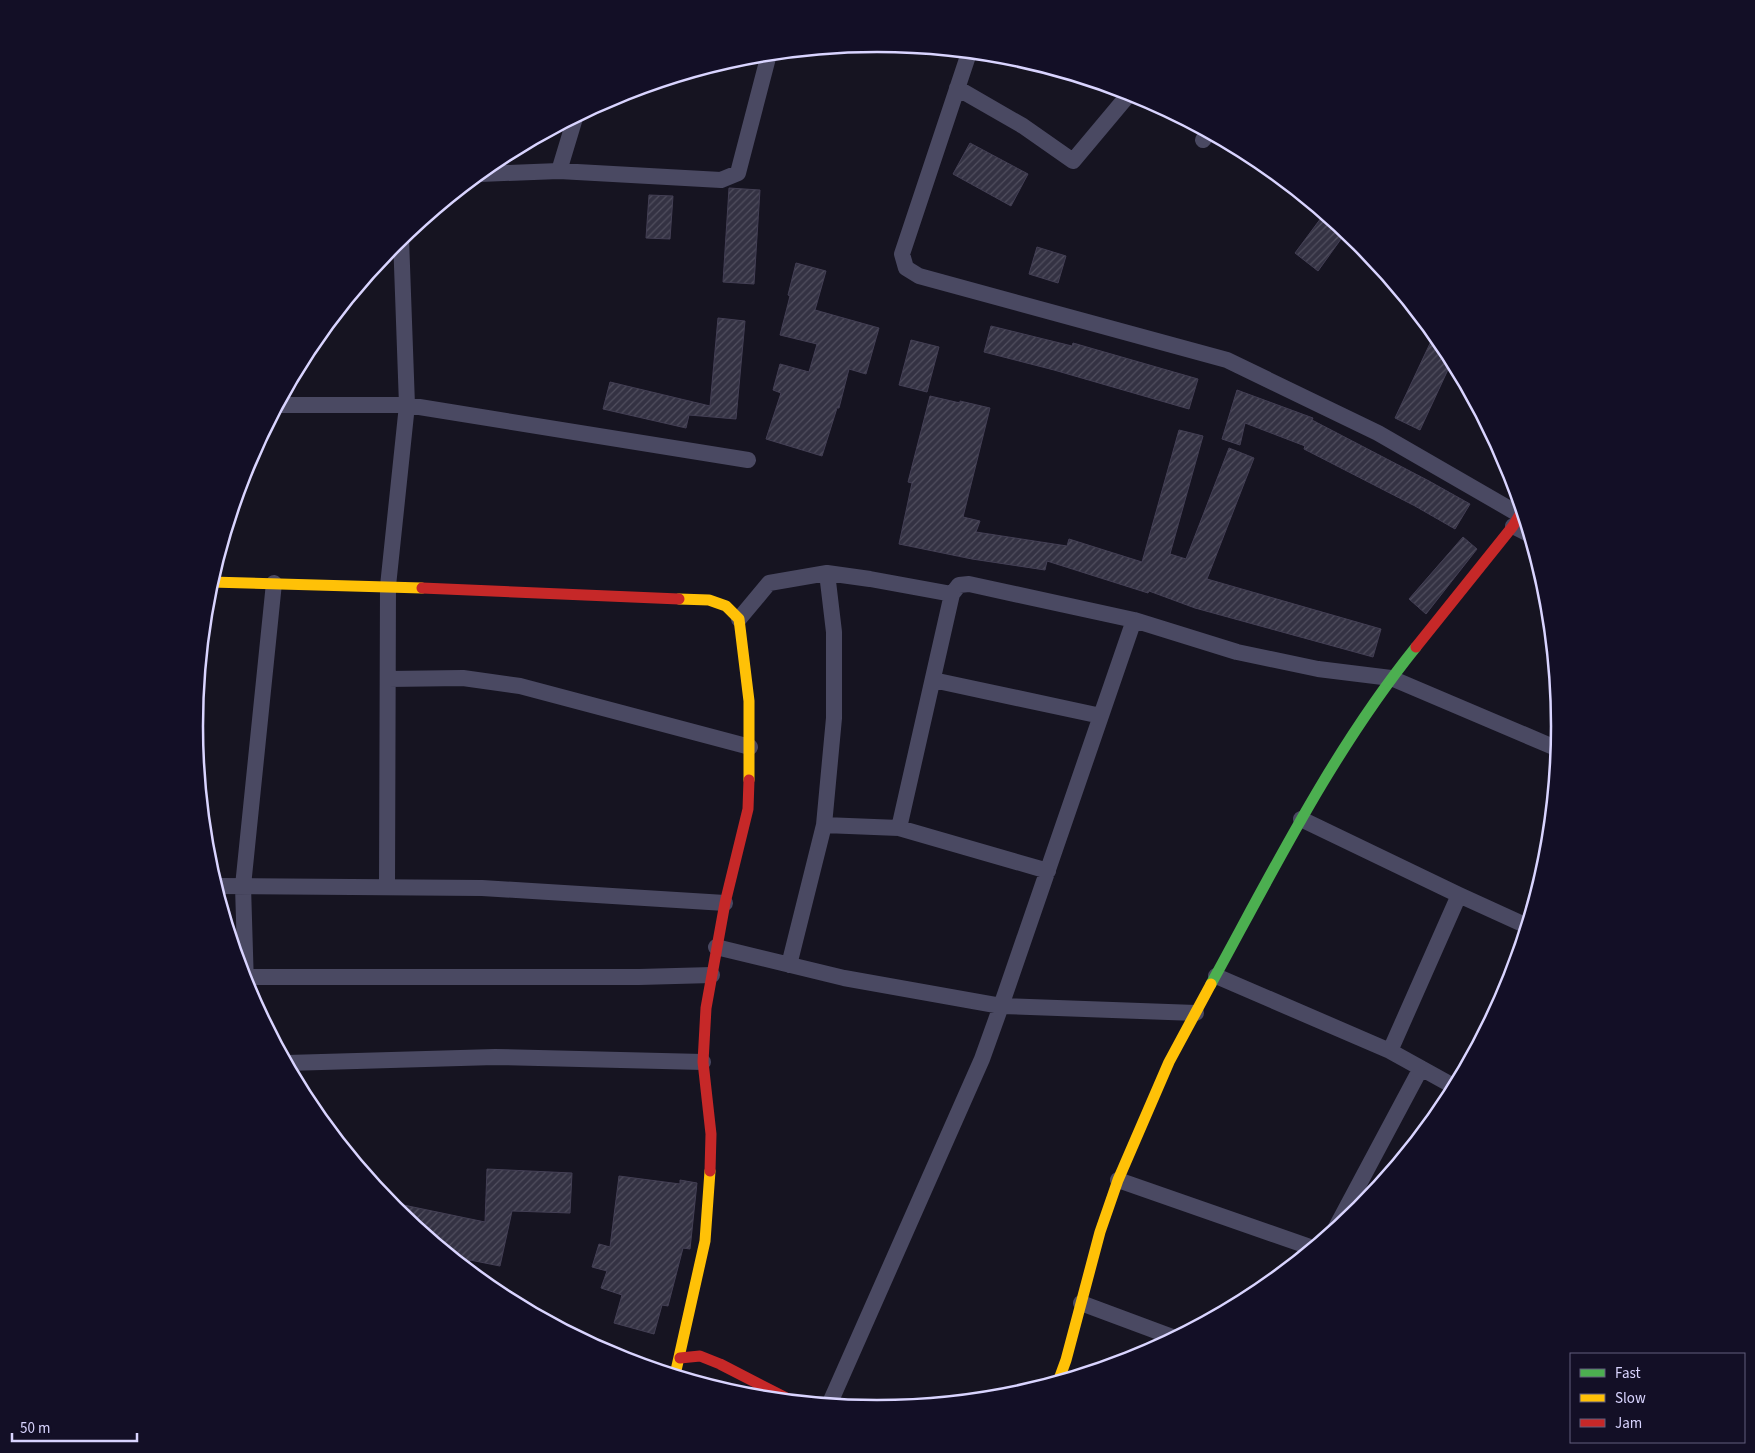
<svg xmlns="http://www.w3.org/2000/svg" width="1755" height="1453" font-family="'Source Sans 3',sans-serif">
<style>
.building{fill:url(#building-hatch);stroke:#433f54}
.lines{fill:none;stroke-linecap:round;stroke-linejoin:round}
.street{stroke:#4a4962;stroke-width:16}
.fast{stroke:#4caf50;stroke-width:11}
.slow{stroke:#ffc107;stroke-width:11}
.jam{stroke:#c62828;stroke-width:11}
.rim{fill:none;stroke:#d9d4ff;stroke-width:2.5}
</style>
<defs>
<pattern id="building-hatch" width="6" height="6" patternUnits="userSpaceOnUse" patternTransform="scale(1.25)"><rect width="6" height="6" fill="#343243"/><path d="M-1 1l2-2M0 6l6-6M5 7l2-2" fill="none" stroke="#514f5f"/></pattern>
</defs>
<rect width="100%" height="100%" fill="#161421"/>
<path class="building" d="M970,143L1028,174L1011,206L953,174Z
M729,188L760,190L754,284L723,282Z
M649,195L673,196L670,239L646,238Z
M1324,214L1346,232L1318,271L1295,253Z
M1037,247L1066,256L1058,283L1029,274Z
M796,263L826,271L815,310L879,328L866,374L849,369L839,408H837L822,456L766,439L781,393L773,390L780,364L809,372L817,344L780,335L790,296L788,295Z
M718,318L745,321L736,419L689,415L686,428L603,409L610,382L710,406Z
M991,326L1072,346L1073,343L1198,379L1189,409L1054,370L984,352Z
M1433,337L1440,340L1452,361L1420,430L1395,418Z
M911,340L939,347L927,392L899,385Z
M1237,390L1313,418L1312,420L1429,481L1470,504L1455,529L1415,506L1304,449L1305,446L1245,423L1240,445L1222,439Z
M930,396L960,403V401L990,408L963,517L980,521L976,532L1067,546L1069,539L1142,562L1179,430L1203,436L1170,554L1186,559L1229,448L1254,458L1207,579L1381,629L1373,657L1195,608L1149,591L1148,593L1047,561L1045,570L972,559L899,544L912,483L908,482Z
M1463,537L1477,549L1426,614L1409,599Z
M487,1169L572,1173L570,1213L512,1211L500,1266L470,1260L468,1269L395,1209L389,1202L485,1222Z
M619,1176L680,1184V1180L697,1183L690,1249L683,1248L668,1306L662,1305L654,1334L614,1323L622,1295L601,1288L607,1271L592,1267L599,1244L610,1247Z"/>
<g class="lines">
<path class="street" d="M969,53L902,254L906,268L919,276L1227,360L1378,433L1520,515
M957,88L1023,126L1073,161L1130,93
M1203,140L1208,133
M559,171L575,118
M480,174L559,171L721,180L738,173L769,54
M279,405H407L748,460
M1513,526L1529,534
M739,619L769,583L827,573L870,579L952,594
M1134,620L1001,1006L1196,1013
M388,679L463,678L520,686L750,747
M933,680L1101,716
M1301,819L1459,895L1527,926
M824,825L899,828L1048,871
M899,828L952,594L959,585L969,584L1134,620L1237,652L1318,669L1391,678L1558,749
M216,886L482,888L725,903
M387,887L388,586L407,405L401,238
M716,947L844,978L1001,1006L982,1059L829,1405
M789,965L824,825L834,718V632L827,573
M1216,976L1390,1051L1455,1087
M246,977H639L712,975
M246,986L243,886L274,583
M1390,1051L1459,895
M287,1063L495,1057L703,1062
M1118,1180L1313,1248
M1334,1231L1421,1068
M1081,1303L1175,1338"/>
<path class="fast" d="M1211,984C1274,869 1333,750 1416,647"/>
<path class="slow" d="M211,582L422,588
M679,599L709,600L726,606L739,619L749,701V780
M675,1375L705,1241L710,1171
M1058,1382L1066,1360L1100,1232L1118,1180L1169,1062L1211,984"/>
<path class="jam" d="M422,588L679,599
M1416,647L1513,526L1522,511
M710,1171L711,1134L703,1062L706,1008L725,903L748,809L749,780
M680,1358L700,1356L720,1364L792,1401"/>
</g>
<path d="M0 0H1755V1453H0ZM203 726a674 674 0 1 1 1348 0a674 674 0 1 1-1348 0Z" fill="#130f26" fill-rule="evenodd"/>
<path class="rim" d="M203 726a674 674 0 1 1 1348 0a674 674 0 1 1-1348 0Z"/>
<rect x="1570" y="1353" width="175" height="90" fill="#130f26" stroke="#625e7d"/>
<rect x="1580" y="1369" width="25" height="8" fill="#4caf50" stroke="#625e7d"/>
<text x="1615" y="1378" font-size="15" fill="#d9d4ff">Fast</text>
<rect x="1580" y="1394" width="25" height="8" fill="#ffc107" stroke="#625e7d"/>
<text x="1615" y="1403" font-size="15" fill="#d9d4ff">Slow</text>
<rect x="1580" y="1419" width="25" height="8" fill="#c62828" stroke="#625e7d"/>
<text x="1615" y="1428" font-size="15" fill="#d9d4ff">Jam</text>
<path d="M12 1433v8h125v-8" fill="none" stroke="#d9d4ff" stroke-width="2.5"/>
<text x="20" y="1433" font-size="15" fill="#d9d4ff" stroke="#130f26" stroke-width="4" paint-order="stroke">50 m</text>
</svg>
